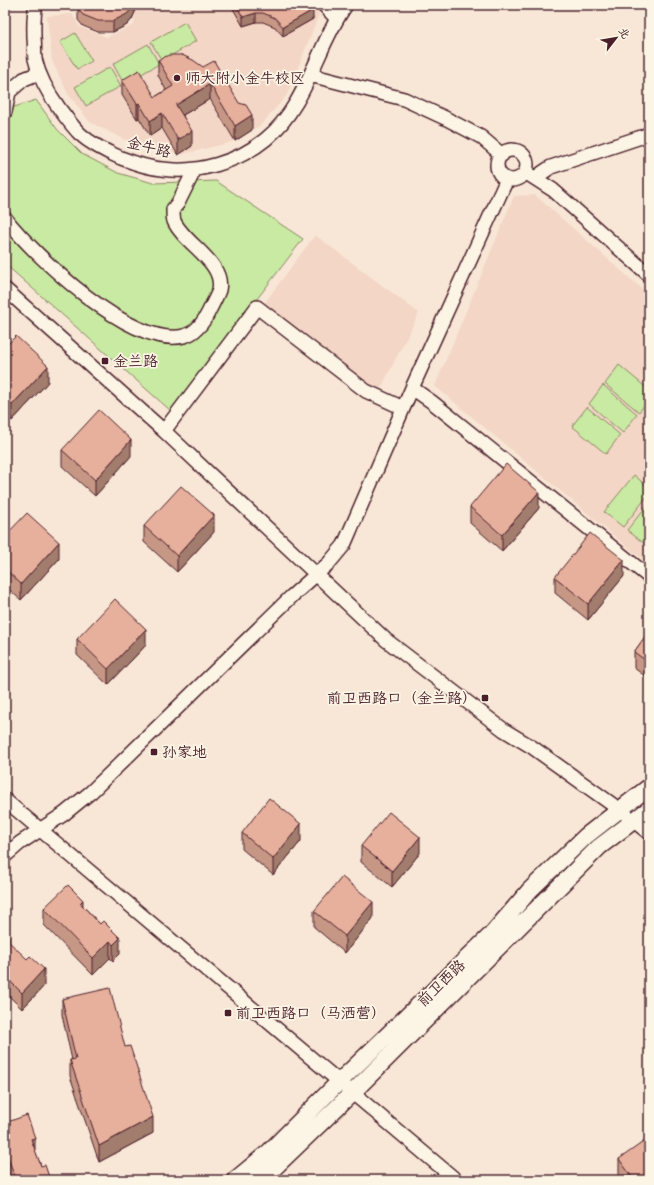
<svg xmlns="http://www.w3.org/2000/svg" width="654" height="1185" font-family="Sriracha,'LXGW WenKai TC',sans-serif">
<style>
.built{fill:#f3d6c5}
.green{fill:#c9eaa2;stroke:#8a8466}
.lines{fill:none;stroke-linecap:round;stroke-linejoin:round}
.minor-casing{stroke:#4a1f2b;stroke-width:16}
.major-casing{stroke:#4a1f2b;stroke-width:19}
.minor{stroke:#fcf5e5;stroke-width:13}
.major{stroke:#fcf5e5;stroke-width:16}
.wall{fill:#c79786;stroke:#4a1f2b}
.shaded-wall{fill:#a27b6d;stroke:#4a1f2b}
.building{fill:#e7b09c;stroke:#4a1f2b}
.poi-dot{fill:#4a1f2b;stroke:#fcf5e5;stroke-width:1.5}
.labels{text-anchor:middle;stroke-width:3.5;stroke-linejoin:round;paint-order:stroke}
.poi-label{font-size:15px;fill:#4a1f2b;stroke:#fcf5e5;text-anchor:start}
.street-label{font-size:15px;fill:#4a1f2b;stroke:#fcf5e5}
</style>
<rect width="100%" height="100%" fill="#f8e7d6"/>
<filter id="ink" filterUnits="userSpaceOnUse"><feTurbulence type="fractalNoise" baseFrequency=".025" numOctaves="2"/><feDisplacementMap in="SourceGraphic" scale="8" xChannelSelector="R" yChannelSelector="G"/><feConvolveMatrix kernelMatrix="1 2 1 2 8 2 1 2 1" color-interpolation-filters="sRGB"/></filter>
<g filter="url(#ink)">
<path class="built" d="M137,5H315L320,12L287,95L261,125L229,143L183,154L141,148L90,122L68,94L52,61L47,16L72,14L80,27L107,37L134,25L135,12Z
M535,195L649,295V454L645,460L649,464V565L435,386L514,196Z
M315,235L419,313L380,390L367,383L263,305Z"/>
<path class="green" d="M185,22L196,41L162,61L151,42Z
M75,33L92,61L77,69L60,42Z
M148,44L159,64L124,84L113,64Z
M110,67L121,86L86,106L75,87Z
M36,100L57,129L82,154L118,173L153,183L216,181L303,239L171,411L5,264V110Z
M619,365L649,390V399L639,412L605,384Z
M603,385L637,414L623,433L589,404Z
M587,407L620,435L606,454L572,426Z
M634,475L649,488V494L623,527L604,512Z
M649,503V542L646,545L627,530Z"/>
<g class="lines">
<g class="minor-casing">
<path id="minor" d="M36,5C33,16 34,27 34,38C35,45 34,52 35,59C39,77 48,93 59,108C65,116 72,126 80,134C91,144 107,152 121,158C134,163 148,168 162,169C198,174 238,162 266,139C308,104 316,47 346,5
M324,5L336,18
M310,75L404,99L445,118L481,137L502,155
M5,112L9,92L24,79L39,73
M497 165a15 15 0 1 1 30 0a15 15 0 1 1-30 0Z
M525,172L553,190L649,275
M535,178L542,173L551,167L644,136L649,133
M5,218C35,256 132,349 184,336C196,333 205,320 210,309C213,303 217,296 219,290C225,262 184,244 174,221C173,218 173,213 173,209L178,203L195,169
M5,289L164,431L386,640L504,730L532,747L620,810L649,833
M412,388L432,402L649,577
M164,431L257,307L366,391L403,408
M5,800L456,1180
M5,856L20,843L64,814L91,792L292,596L329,563L344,545L412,388L507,179"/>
</g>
<g class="major-casing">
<path id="major" d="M235,1180L269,1152L339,1082L492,934L530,890L586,836L649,787
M259,1180L273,1169L352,1093L599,847L649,809"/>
</g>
<use href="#minor" class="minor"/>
<use href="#major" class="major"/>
</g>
<path class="wall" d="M74,5H138L132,19L127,25L113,32H98L83,26L78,20V9L80,8Z
M231,5H310L313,19L283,36L275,27L263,22H256L243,26Z
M182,55L252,130L235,141L210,99L183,115L192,146L178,155L162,128L150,136L139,118L137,119L122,95V80L155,97L166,90L158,75V60Z
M5,347L48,382L12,421L5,415Z
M62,450L131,456L95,496L62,466Z
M470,507L539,508L502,551L470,523Z
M144,526L214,532L177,572L144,542Z
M5,536L59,559L21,600L5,586Z
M624,576L588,620L555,593V577Z
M649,631V679L634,668V652Z
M77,639L146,645L108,685L77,655Z
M242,833L301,841L273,875L242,849Z
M361,846L420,853L392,887L361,862Z
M83,906L100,924L120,954L113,961L110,958L93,975L44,925V908Z
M314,911L373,918L345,953L314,927Z
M5,932L9,942L44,986L22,1009L5,992Z
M62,999L125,1047L153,1133L99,1162L70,1076V1060H72L62,1015Z
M5,1123L35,1151L41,1166L50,1180H10L5,1165Z
M619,1159L649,1180H623L619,1175Z"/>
<path class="shaded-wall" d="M133,5H138L132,19L127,25L113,32V21Z
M313,10V19L283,36V27Z
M256,13V22L243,26V17Z
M210,84V99L176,119V105Z
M139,103V118L137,119V104Z
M162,113V128L150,136V121Z
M252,115V130L235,141V126Z
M192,131V146L178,155V140Z
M48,366V382L12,421V405Z
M131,440V456L95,496V480Z
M539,492V508L502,551V535Z
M214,515V532L177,572V556Z
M59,542V559L21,600V584Z
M624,560V576L588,620V604Z
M146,629V645L108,685V669Z
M301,824V841L273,875V859Z
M420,837V853L392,887V871Z
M83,900V917L80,903Z
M373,902V918L345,953V936Z
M9,936V952L6,939Z
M120,938V954L113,961V945Z
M110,941V958L93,975V958Z
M44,969V986L22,1009V993Z
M153,1117V1133L99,1162V1146Z
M35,1138V1154L31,1139Z"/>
<path class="building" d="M85,5H133L132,8L127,14L113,21H98L83,15L78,9Z
M236,5H310L313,10L283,27L275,18L263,13H256L243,17Z
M169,55H182L193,60L203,67L214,61L239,103L246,105L252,115L235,126L210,84L176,105L192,131L178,140L162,113L150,121L139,103L137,104L122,80L139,70L155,97L173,86L158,60Z
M16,336L48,366L12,405L5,399V347Z
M99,410L131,440L95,480L62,450Z
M506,464L539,492L502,535L470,507Z
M181,486L214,515L177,556L144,526Z
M27,513L59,542L21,584L5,569V536Z
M590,533L624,560L588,604L555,577Z
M115,599L146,629L108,669L77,639Z
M649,631V663L634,652Z
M269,798L301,824L273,859L242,833Z
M389,812L420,837L392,871L361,846Z
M342,877L373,902L345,936L314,911Z
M68,885L83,900L80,903L100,924L103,921L120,938L113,945L110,941L93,958L44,908Z
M5,932L9,936L6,939L27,959L30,956L44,969L22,993L5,976Z
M110,988L125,1047L130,1046L153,1117L99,1146L70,1060L76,1059L62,999Z
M27,1115L35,1138L31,1139L41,1166L45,1165L50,1180H16L5,1149V1123Z
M649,1138V1180H634L619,1159Z"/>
</g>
<g class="poi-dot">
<circle cx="177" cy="78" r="4"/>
<rect x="101" y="357" width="8" height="8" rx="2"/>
<rect x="481" y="694" width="8" height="8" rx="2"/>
<rect x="150" y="748" width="8" height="8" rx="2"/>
<rect x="224" y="1009" width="8" height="8" rx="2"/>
</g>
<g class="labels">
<g class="poi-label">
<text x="185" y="83">师大附小金牛校区</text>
<text x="113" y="366">金兰路</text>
<text x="477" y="703" text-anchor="end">前卫西路口（金兰路）</text>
<text x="162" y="757">孙家地</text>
<text x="236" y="1018">前卫西路口（马洒营）</text>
</g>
<g class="street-label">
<text transform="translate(149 147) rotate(14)" y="5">金牛路</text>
<text transform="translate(441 983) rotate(-44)" y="5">前卫西路</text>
</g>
</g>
<rect width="654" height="1185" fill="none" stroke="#fcf5e5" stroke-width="20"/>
<rect x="10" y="10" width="634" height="1165" fill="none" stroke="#4a1f2b" stroke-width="1.5" filter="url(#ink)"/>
<g transform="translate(616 38) rotate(59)" stroke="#fcf5e5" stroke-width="3" paint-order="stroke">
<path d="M0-3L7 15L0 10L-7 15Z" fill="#4a1f2b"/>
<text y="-6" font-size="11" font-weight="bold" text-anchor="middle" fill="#4a1f2b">北</text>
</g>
</svg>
